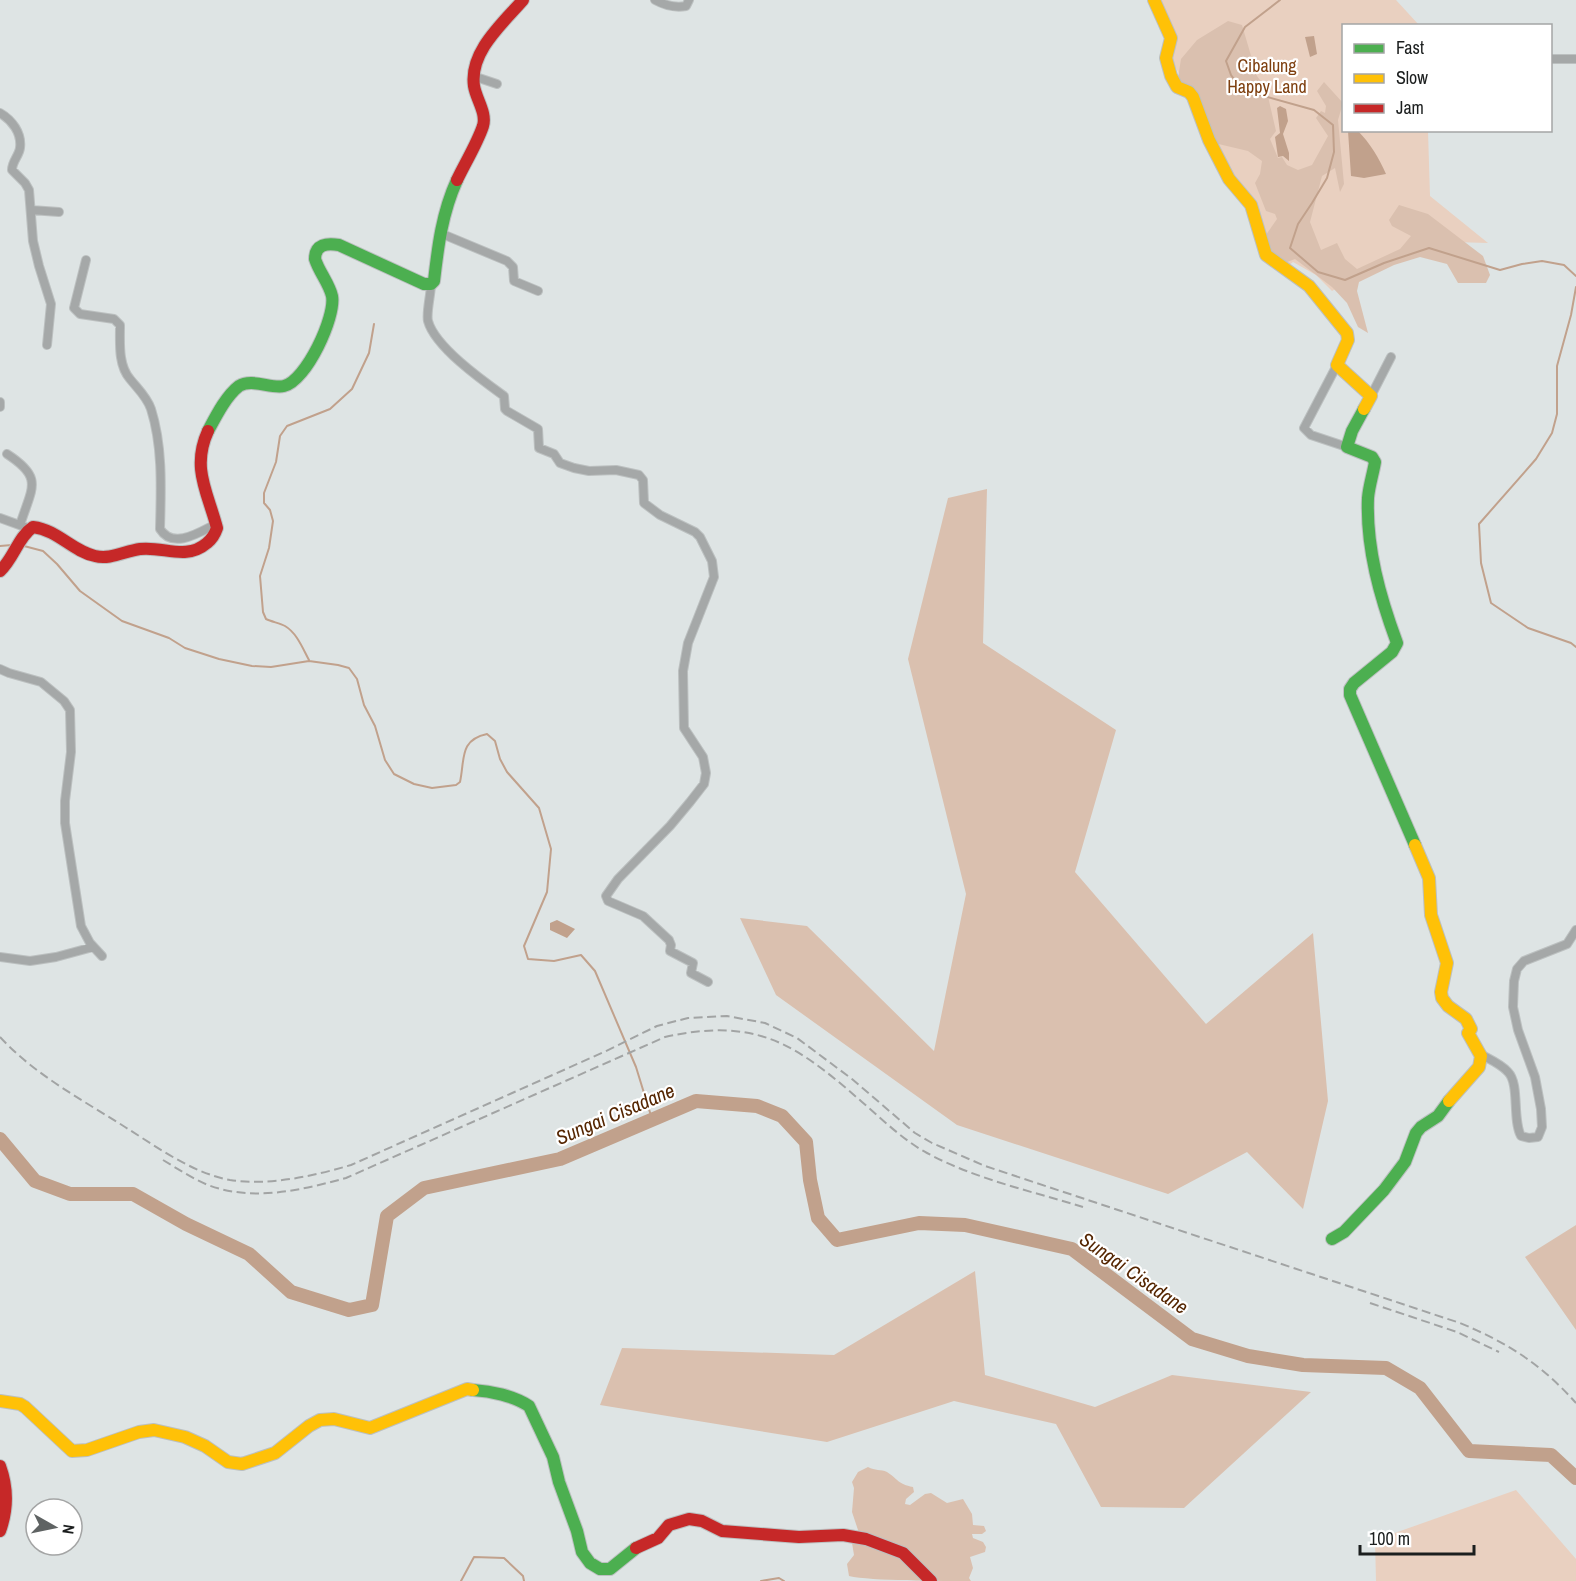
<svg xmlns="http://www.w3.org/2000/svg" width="1576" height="1581" font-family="'Archivo Narrow',sans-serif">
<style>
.green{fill:#e9d0c0}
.forest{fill:#dac0af}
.water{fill:#c1a18c}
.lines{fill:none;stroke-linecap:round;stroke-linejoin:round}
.stream{stroke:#c1a18c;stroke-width:2}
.river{stroke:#c1a18c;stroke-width:14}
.street-casing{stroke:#bcc0c0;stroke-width:10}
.fast-casing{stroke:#bcc0c0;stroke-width:14}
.slow-casing{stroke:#bcc0c0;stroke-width:14}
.jam-casing{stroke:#bcc0c0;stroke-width:14}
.street{stroke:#a5a8a8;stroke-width:8}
.fast{stroke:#4caf50;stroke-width:12}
.slow{stroke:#ffc107;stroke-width:12}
.jam{stroke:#c62828;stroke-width:12}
.rail{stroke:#a2a4a4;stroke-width:2;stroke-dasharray:9 4.5;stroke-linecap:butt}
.labels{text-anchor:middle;stroke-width:4.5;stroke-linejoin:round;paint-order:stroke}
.park-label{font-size:18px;fill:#7e3f0f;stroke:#fff}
.water-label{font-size:20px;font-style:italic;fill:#542500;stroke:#fff}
</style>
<rect width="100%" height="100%" fill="#dee4e4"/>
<path class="green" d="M1154,0H1396L1419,25L1344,26V130L1428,131L1430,196L1488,243L1419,241L1332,291L1316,275L1293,262L1281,272L1175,66Z
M1516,1490L1576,1559V1581H1376L1375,1540Z"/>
<path class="forest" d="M1228,21L1242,25L1257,76L1266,88L1276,131L1270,139L1278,158L1282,157L1287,165L1298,170L1312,165L1328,136L1316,118L1321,111L1325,113L1326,106L1317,91L1324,82L1343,103L1338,120L1344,184L1340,192L1335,168L1322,176L1310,222L1321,250L1337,243L1345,259L1357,269L1400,249L1411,236L1392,226L1389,220L1399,205L1428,214L1483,256L1490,275L1486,283H1458L1447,264L1420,257L1394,265L1359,282L1357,291L1368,333L1358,327L1347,303L1332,287L1295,259L1282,264L1261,242L1277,219L1275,214L1266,211L1255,183L1260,174L1262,161L1248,151L1210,142L1178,78L1181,59L1197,40Z
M987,489L983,643L1116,730L1075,872L1206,1024L1313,933L1328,1101L1303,1209L1247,1152L1168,1194L957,1125L776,995L740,918L807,926L934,1051L966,894L908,659L948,498Z
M1576,1225V1330L1525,1257Z
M975,1271L985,1375L1095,1407L1172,1375L1311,1392L1184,1508L1101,1507L1056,1424L954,1401L827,1442L600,1405L622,1348L834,1355Z
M868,1467C875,1471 881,1469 887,1472C899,1480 898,1484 913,1487L914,1492L906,1499L905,1504L910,1505L925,1494L931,1493L947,1503L963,1499L972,1514L973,1525L984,1526L986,1531L982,1534H972L973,1538L983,1542L986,1547L985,1552L970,1557L973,1568L969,1578L971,1581C942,1581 871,1581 849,1576L847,1564L854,1555L852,1543L859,1533L852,1512L854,1488L852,1482L858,1472Z"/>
<path class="water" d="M1314,36L1317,54L1310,57L1305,37Z
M1280,106L1286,109L1288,121L1283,134L1289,153V161L1283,156L1278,157L1275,137L1280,133L1277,108Z
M1348,131H1358C1370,143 1379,158 1386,174L1364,178L1351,176Z
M557,920L575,929L567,938L550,930V923Z"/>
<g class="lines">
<path class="stream" d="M1280,0L1245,27L1226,61L1231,75L1242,90L1314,110L1333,125L1334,152L1327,178L1312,203L1298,224L1290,248L1318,272L1345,280L1384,263L1429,248L1500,270L1522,264L1542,261L1564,265L1576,276
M1576,287L1571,315L1557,366V414L1552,433L1536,459L1479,524L1481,563L1491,603L1528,628L1571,643L1576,647
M0,546L12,545
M24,546L43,551L57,564L80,591L122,621L169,638L185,648L219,659L252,666L271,667L309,661L338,665L349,668L357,679L364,705L375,726L385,760L394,774L414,784L432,788L456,785L460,782C465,759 459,740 487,734L495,741L500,759L507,772L539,808L551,849L547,892L524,946L528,959L554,961L581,955L595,971L636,1067L652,1119
M309,660C303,649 297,633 285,626C280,623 272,622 266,619L263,612L260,576L269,548L273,521L270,510L264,503V493L276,462L280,436L287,426L330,409L352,389L369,353L374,324
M461,1581L474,1557L504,1558L523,1576L524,1581
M761,1581L779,1578L784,1581"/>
<path class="river" d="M0,1139L35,1181L70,1194H133L186,1224L249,1254L291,1292L349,1310L372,1305L387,1216L424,1188L560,1159L696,1101L757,1106L782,1116L806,1142L810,1180L818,1218L837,1240L919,1223L965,1225L1072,1249L1192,1339L1248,1356L1303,1365L1386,1368L1420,1388L1469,1451L1551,1455L1576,1478"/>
<g class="street-casing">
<path id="street" d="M655,0C664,5 675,8 686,6L689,0
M1550,59H1576
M473,76L497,84
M0,113C12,120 22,133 20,148C19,156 12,161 12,170L25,183L29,190L33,241L39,266L51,304L47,345
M31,210L59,212
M440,233L507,261L513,267L514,281L538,291
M86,260L74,308L80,314L114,319L120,325C120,343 118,365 130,379C138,389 147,397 151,409C163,447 161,489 160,529C173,550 200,532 216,524
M431,284C431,294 426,313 428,321C435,347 483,381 504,396L505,409L507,411L538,429L539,448L554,454L560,463L574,468L589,471L616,470L639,475L643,480L644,503L660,515L695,532L700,537L712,561L714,577L688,643L683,671L684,728L703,757L706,773L704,784L690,802L670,826L618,879L606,896L608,901L643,916L669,940L671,945L670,951L693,963L691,973L708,982
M1337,365L1304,428L1311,435L1347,447
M1371,396L1391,357
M0,402V407
M7,454C44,478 32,487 20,525
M0,518L25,527
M0,669L9,673L41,682L64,701L70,710L71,752L65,801V823L81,926L90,943L102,956
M0,957L30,961L56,957L93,947
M1480,1054C1489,1059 1501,1064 1508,1072C1520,1084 1512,1119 1521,1136L1529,1138L1538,1137L1542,1127L1541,1109L1535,1077L1518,1030L1513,1007L1514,981L1517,969L1524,961L1567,944L1576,930"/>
</g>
<g class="fast-casing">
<path id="fast" d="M1364,409L1352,431L1347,447L1372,457L1375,462C1373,474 1369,486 1368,498C1366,548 1380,597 1397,643L1392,652L1354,683L1350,689V695L1415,845
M208,431C216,416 226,396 239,386C252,378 271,389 284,386C306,381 336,317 332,296C329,283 319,272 315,259C315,244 327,243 339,245L424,284H431L434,281C438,246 442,213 457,180
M1332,1239L1344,1232L1384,1190L1405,1162L1416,1133L1421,1127L1438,1116L1449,1101
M473,1390C491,1391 514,1396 529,1406L553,1457L559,1482L577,1531L582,1552L590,1563L600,1569H610L636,1548"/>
</g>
<g class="slow-casing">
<path id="slow" d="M1154,0L1171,38L1166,58L1171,76L1177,87L1189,92L1193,97L1209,140L1229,179L1251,205L1266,255L1309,286L1347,333L1348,340L1337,365L1371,396L1364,409
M1415,845L1429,878L1431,915L1447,963L1441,992L1442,998L1448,1006L1466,1019L1471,1029L1468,1033L1481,1056L1479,1067L1449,1101
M0,1401L20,1404L25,1407L72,1451L87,1450L139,1432L154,1430L185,1437L205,1446L228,1462L242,1464L275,1453L309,1426L320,1420L334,1419L370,1428L467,1389L473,1390"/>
</g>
<g class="jam-casing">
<path id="jam" d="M457,180C465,163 477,144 483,126C487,113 476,99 474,86C469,52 503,23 523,0
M0,571C14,558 18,537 33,527C58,530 72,551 95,556C110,560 125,551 140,549C164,546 186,561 207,543C212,539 215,534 217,528C208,493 191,468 208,431
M0,1466C8,1488 8,1509 0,1531
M636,1548L658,1538L669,1525L689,1519L702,1521L722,1531L799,1537L843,1535L866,1539L903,1553L931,1581"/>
</g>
<use href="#street" class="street"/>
<use href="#fast" class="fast"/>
<use href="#slow" class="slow"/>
<use href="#jam" class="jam"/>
<path class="rail" d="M0,1037C35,1075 81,1099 125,1127C157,1147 192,1173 230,1180C269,1186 314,1176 351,1165L604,1052L657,1026L688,1018L727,1016L765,1023L797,1038L852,1079L915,1133L932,1143L985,1166L1460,1323C1508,1343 1541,1364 1576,1403
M163,1160C178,1169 193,1179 208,1185C253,1202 302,1190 346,1178L665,1037C756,1017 795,1043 862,1102C883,1120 903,1140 927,1153C975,1179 1031,1191 1083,1207
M1370,1303L1457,1332L1499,1352"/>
</g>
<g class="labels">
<g class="park-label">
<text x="1267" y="72">Cibalung<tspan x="1267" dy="21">Happy Land</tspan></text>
</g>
<g class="water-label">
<text transform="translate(615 1114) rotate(-23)" y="7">Sungai Cisadane</text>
<text transform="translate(1134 1273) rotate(35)" y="7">Sungai Cisadane</text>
</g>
</g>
<rect x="1342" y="24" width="210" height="108" fill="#ffffff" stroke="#a4a5a5" stroke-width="1.5"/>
<rect x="1354" y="44" width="30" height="9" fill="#4caf50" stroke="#a4a5a5" stroke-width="1.5"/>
<text x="1396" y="54" font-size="18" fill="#1b1e1e">Fast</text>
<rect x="1354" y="74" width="30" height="9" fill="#ffc107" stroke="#a4a5a5" stroke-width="1.5"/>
<text x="1396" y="84" font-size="18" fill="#1b1e1e">Slow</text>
<rect x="1354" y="104" width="30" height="9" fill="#c62828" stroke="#a4a5a5" stroke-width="1.5"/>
<text x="1396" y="114" font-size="18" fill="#1b1e1e">Jam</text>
<g transform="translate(54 1527) rotate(99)"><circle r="28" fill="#ffffff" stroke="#a4a5a5" stroke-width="1.5"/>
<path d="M0-4.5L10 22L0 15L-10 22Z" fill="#5f6363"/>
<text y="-9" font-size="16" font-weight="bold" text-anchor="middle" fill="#1b1e1e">N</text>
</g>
<path d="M1360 1545v9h114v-9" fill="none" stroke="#1b1e1e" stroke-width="3"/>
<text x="1369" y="1545" font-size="18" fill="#1b1e1e" stroke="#ffffff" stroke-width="4.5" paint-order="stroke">100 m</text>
</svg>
